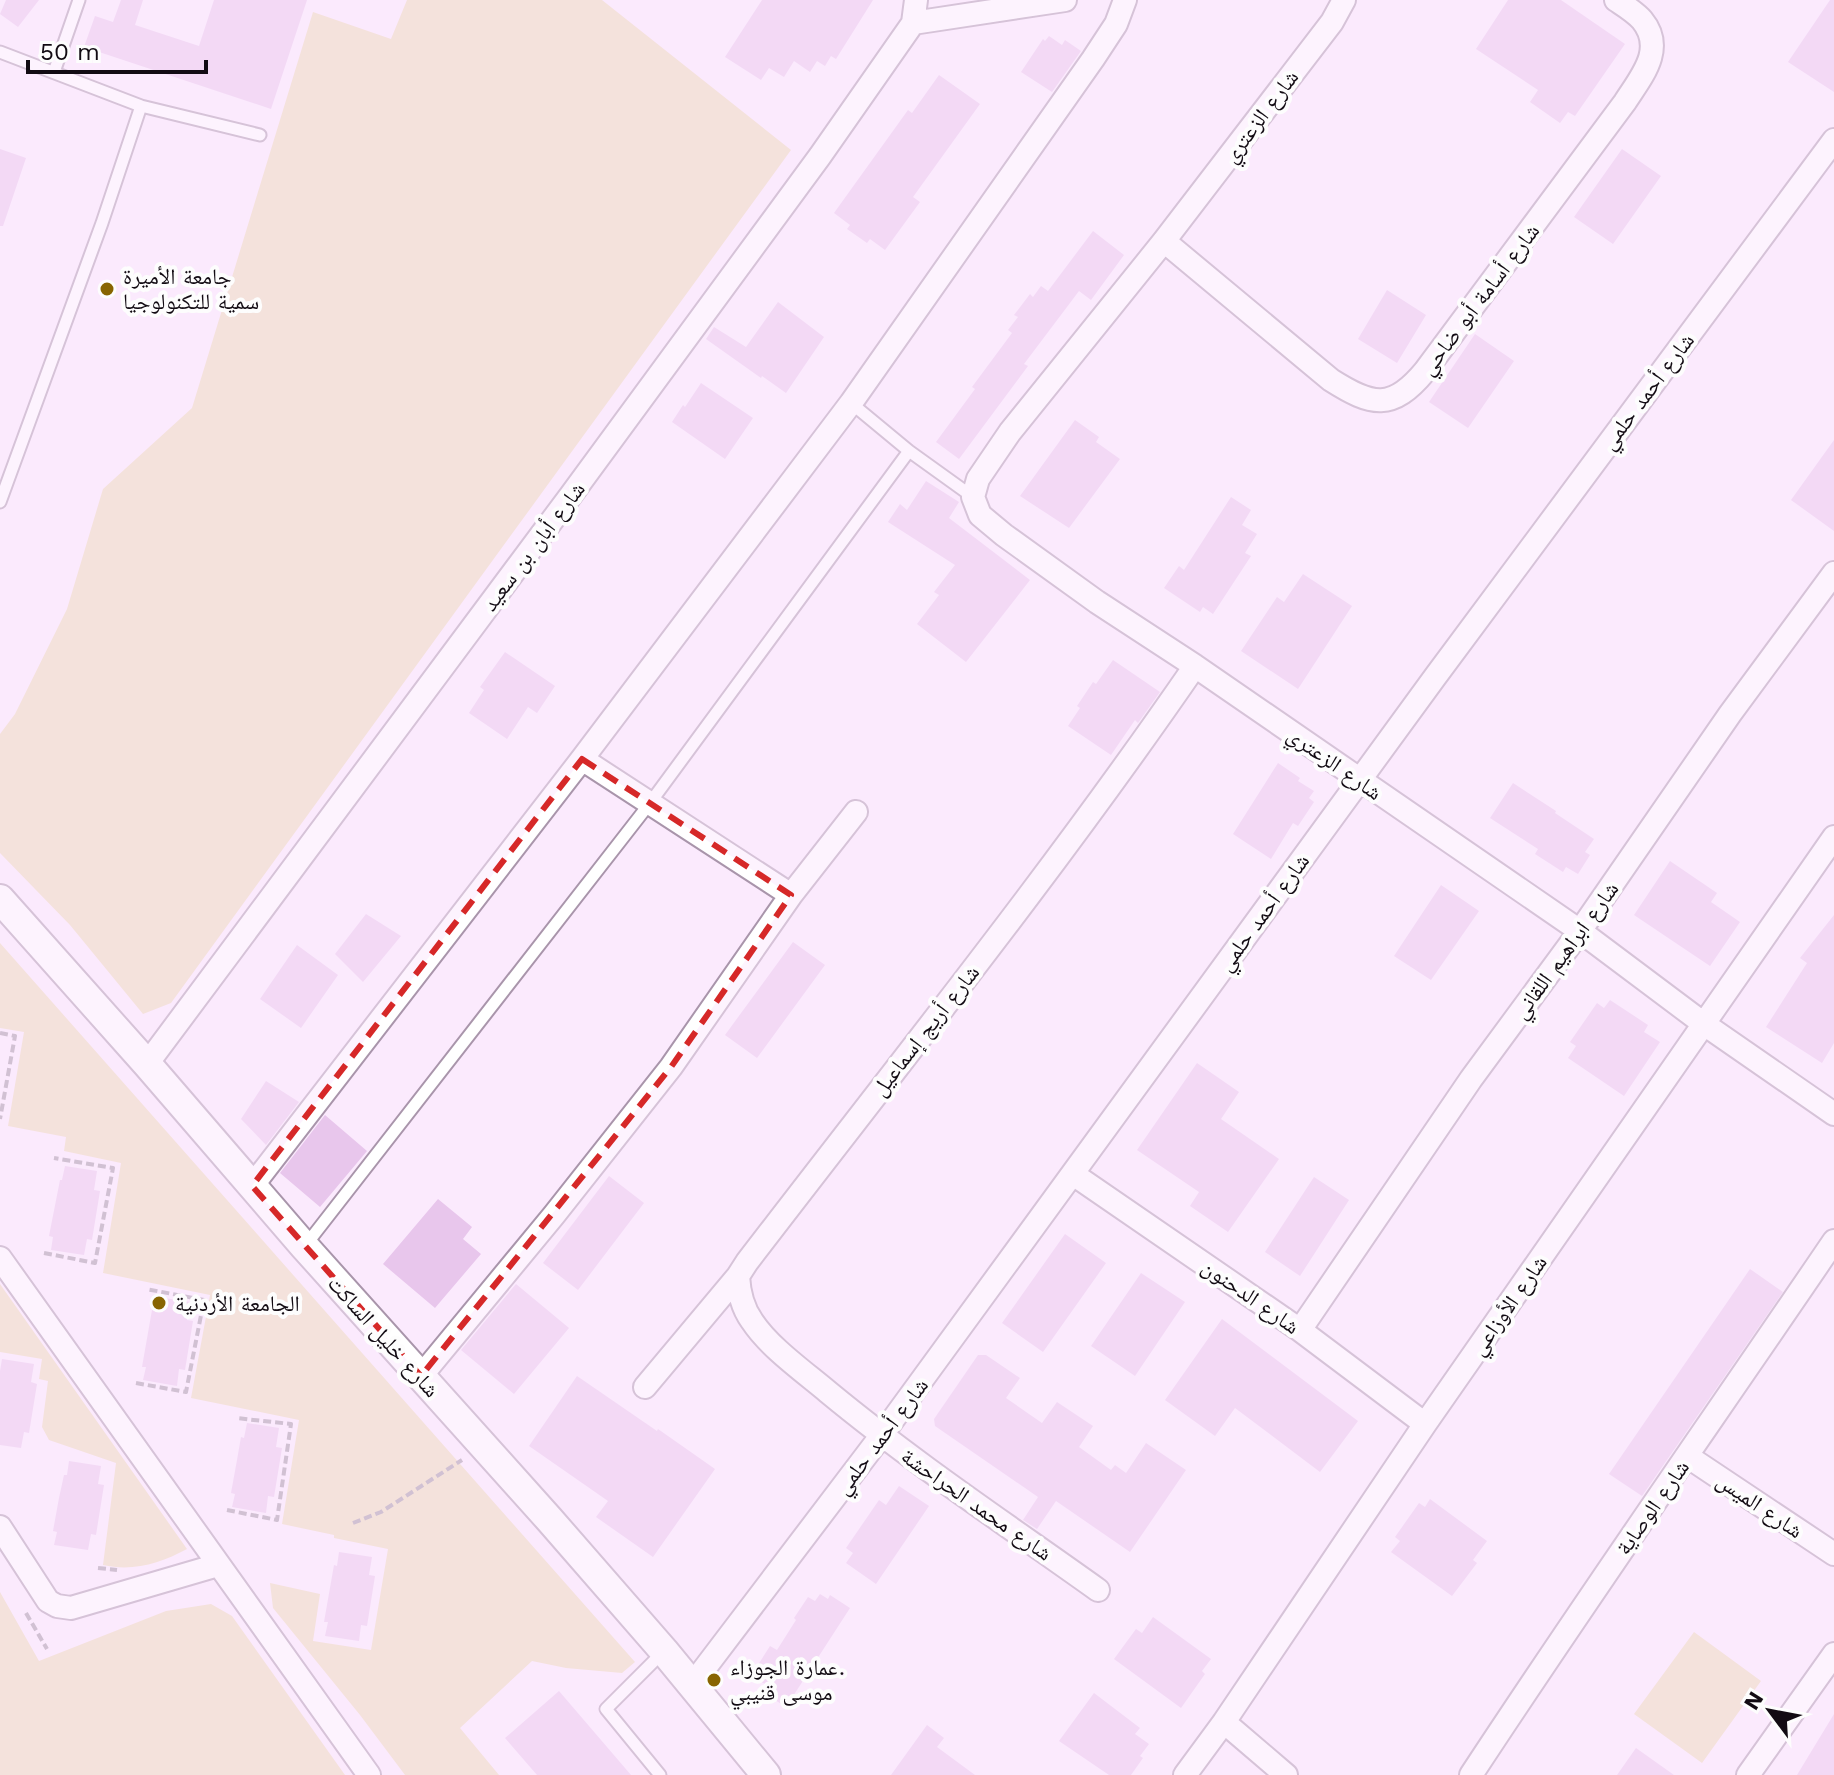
<svg xmlns="http://www.w3.org/2000/svg" width="1834" height="1775" font-family="'Work Sans','Noto Naskh Arabic',sans-serif">
<style>
.green{fill:#ecd9b4}
.building{fill:#e8c6ec}
.lines{fill:none;stroke-linecap:round;stroke-linejoin:round}
.service-casing{stroke:#a995ab;stroke-width:15}
.minor-casing{stroke:#a995ab;stroke-width:26}
.tertiary-casing{stroke:#a995ab;stroke-width:32}
.path{stroke:#9d909f;stroke-width:4;stroke-dasharray:8 4;stroke-linecap:butt}
.service{stroke:#fff;stroke-width:11}
.minor{stroke:#fff;stroke-width:22}
.tertiary{stroke:#fff;stroke-width:28}
.marked{fill:none;stroke:#d62828;stroke-width:6;stroke-dasharray:16 10;stroke-linejoin:round}
.poi-dot{fill:#886501;stroke:#fdfdfd;stroke-width:3}
.labels{text-anchor:middle;stroke-width:8;stroke-linejoin:round;paint-order:stroke}
.street-label{font-size:22px;fill:#120b13;stroke:#fdfdfd}
.poi-label{font-size:22px;fill:#120b13;stroke:#fdfdfd;text-anchor:start}
</style>
<rect width="100%" height="100%" fill="#fbeafd"/>
<path class="green" d="M407,0H602L791,150L171,1003L143,1014L70,925L0,853V734L15,714L67,609L103,489L192,408L313,12L391,39Z
M0,943L635,1662L622,1673L566,1668L532,1661L460,1728L499,1775H405L360,1715L273,1608L270,1583L320,1594L313,1641L371,1650L388,1549L334,1538V1535L282,1524L299,1420L191,1398L210,1295L103,1273L121,1163L64,1151L66,1137L8,1126L24,1032L0,1028Z
M0,1284L187,1549C161,1563 133,1572 103,1565L116,1463L49,1440L42,1427L48,1381L39,1379L42,1359L0,1352Z
M0,1592L39,1661L166,1611L211,1604L232,1616L345,1775H0Z
M1694,1632L1761,1681L1702,1763L1634,1714Z"/>
<path class="building" d="M6,0H39L18,27L0,14Z
M121,0H143L135,25L199,46L214,0H307L271,109L84,47L95,16L113,22Z
M762,0H873L836,59L831,56L825,66L817,61L810,72L794,61L784,77L769,68L761,80L725,57Z
M1508,0H1561L1625,44L1575,116L1568,112L1560,123L1530,102L1538,90L1476,49Z
M1830,0H1834V92L1788,62Z
M1049,36L1062,45L1065,40L1081,51L1052,92L1021,72L1043,39L1045,41Z
M939,75L980,104L913,197L920,202L885,250L870,239L867,243L847,229L850,225L834,213L908,110L912,113Z
M0,149L26,158L3,226H0Z
M1622,149L1661,176L1613,244L1574,217Z
M1093,231L1124,255L1091,300L1079,291L1024,364L1028,366L959,459L936,442L975,389L972,387L1012,333L1008,330L1018,317L1014,315L1030,294L1033,297L1041,286L1048,291Z
M1387,290L1426,315L1397,363L1358,339Z
M778,302L824,337L786,393L762,376L761,378L706,339L714,327L746,347Z
M1475,334L1514,361L1468,428L1429,402Z
M701,383L753,418L725,459L672,422L683,405L685,407Z
M1075,420L1099,437L1096,442L1120,459L1069,528L1020,496Z
M1834,440V531L1791,500Z
M926,481L959,502L949,518L1030,580L966,662L917,624L939,595L934,592L955,565L888,522L900,504L907,510Z
M1231,497L1251,510L1242,525L1257,534L1245,553L1251,556L1213,614L1203,607L1200,612L1164,588L1179,566L1184,570Z
M1303,574L1352,606L1298,689L1241,651L1277,597L1284,602Z
M505,652L555,686L537,713L528,707L507,739L469,713L484,690L480,687Z
M1113,660L1160,692L1138,723L1135,720L1111,755L1068,726L1080,708L1077,706L1093,682L1096,684Z
M1278,763L1300,778L1298,781L1314,791L1309,798L1314,802L1298,826L1293,823L1271,859L1233,834Z
M1513,783L1556,811L1555,813L1594,839L1585,852L1590,855L1578,874L1566,867L1563,872L1535,854L1538,849L1490,818Z
M1670,861L1717,893L1711,902L1740,922L1710,966L1634,915Z
M1441,885L1479,911L1431,980L1394,956Z
M366,914L401,936L363,982L335,954Z
M1834,915V1043L1822,1063L1766,1027L1807,963L1800,958Z
M793,942L825,965L757,1058L725,1035Z
M297,945L338,975L301,1028L260,999Z
M1610,1000L1648,1025L1644,1032L1660,1042L1624,1096L1568,1058L1576,1046L1570,1042L1597,1003L1604,1008Z
M1197,1063L1239,1092L1221,1119L1279,1159L1228,1232L1190,1206L1199,1192L1137,1150Z
M266,1081L299,1102L266,1145L241,1119Z
M325,1115L367,1151L320,1207L280,1173Z
M65,1166L97,1171L94,1190L100,1191L92,1240L87,1239L84,1255L51,1250L53,1237L49,1236L60,1180H62Z
M609,1176L644,1203L578,1290L543,1263Z
M1314,1177L1349,1200L1300,1276L1265,1252Z
M438,1199L472,1227L463,1239L481,1254L435,1308L383,1264Z
M1065,1234L1106,1263L1043,1352L1002,1323Z
M1750,1269L1783,1292L1642,1496L1609,1474Z
M1141,1273L1185,1302L1135,1376L1091,1346Z
M516,1284L569,1328L514,1394L461,1350Z
M158,1297L190,1302L187,1320L193,1321L185,1370L179,1369L177,1386L143,1380L146,1367H142L152,1310L155,1311Z
M1222,1319L1358,1421L1320,1472L1235,1408L1215,1436L1165,1400Z
M978,1355H986L1020,1378L1006,1398L1042,1423L1057,1402L1093,1426L1079,1447L1111,1470L1115,1465L1126,1473L1146,1443L1186,1470L1130,1552L1056,1501L1037,1529L1023,1520L1038,1497L935,1426L934,1419Z
M2,1359L34,1364L31,1382L37,1384L29,1433L24,1432L21,1448L0,1445V1371Z
M577,1376L657,1431L658,1429L715,1469L653,1557L596,1517L608,1501L529,1446Z
M247,1423L279,1428L276,1447L282,1448L274,1497L268,1496L266,1513L232,1507L235,1494L231,1493L237,1460L241,1437L244,1438Z
M69,1461L101,1466L98,1484L104,1485L96,1535L91,1534L88,1550L54,1545L57,1532L53,1531L59,1498L64,1475H67Z
M899,1486L929,1506L876,1584L846,1563L853,1553L846,1548L879,1500L886,1505Z
M1430,1499L1487,1541L1473,1560L1477,1563L1452,1596L1391,1552L1400,1541L1395,1537L1419,1503L1425,1507Z
M339,1552L372,1557L369,1575L375,1576L367,1626L361,1625L359,1641L325,1636L328,1622H324L334,1565L337,1566Z
M820,1594L828,1599L830,1595L850,1608L786,1707L761,1691L765,1684L758,1680L763,1672L756,1668L770,1646L777,1650L796,1620L794,1618L808,1597L815,1601Z
M1153,1617L1211,1659L1202,1671L1205,1674L1181,1708L1114,1659L1136,1629L1142,1633Z
M559,1691L631,1775H537L505,1738Z
M1094,1693L1140,1728L1135,1734L1149,1744L1140,1756L1143,1758L1131,1775H1109L1059,1741Z
M1834,1714V1775H1797Z
M927,1725L944,1738L937,1747L975,1775H891Z
M1636,1748L1674,1775H1617Z"/>
<g class="lines">
<g class="service-casing">
<path id="service" d="M0,52L141,106L260,135
M54,72L79,0
M851,403L909,451L973,497
M0,502L102,223L141,106
M305,1246L650,803L909,451
M660,1775L606,1709L664,1651"/>
</g>
<g class="minor-casing">
<path id="minor" d="M1344,0L1332,22L1164,241L1010,432L978,479L973,497L980,515L1004,535L1097,602L1195,666L1580,931L1704,1024L1834,1114
M913,23L1065,0
M1164,241L1331,380C1372,406 1392,411 1425,371L1625,102C1641,77 1666,49 1642,20C1635,12 1625,6 1616,0
M582,759L791,895
M147,1064L571,495L820,156L913,23L916,0
M1073,1174L1300,1330L1425,1424
M252,1186L582,759L851,403L1093,59L1116,24L1125,0
M0,1258L369,1775
M738,1276C739,1293 742,1307 752,1321C769,1347 803,1371 828,1392C914,1463 1007,1525 1098,1590
M1300,1330L1471,1079L1580,931L1730,714L1834,573
M421,1376L554,1215L671,1067L791,895L856,812
M645,1387L738,1276L747,1262C898,1065 1054,871 1195,666
M1687,1456L1834,1554
M0,1527L48,1601L57,1606L71,1608L218,1565
M692,1685L881,1436L1435,677L1834,140
M1224,1722L1286,1775
M1185,1775L1224,1722L1425,1424L1834,837
M1471,1775C1589,1595 1713,1419 1834,1241
M1748,1775L1834,1654"/>
</g>
<g class="tertiary-casing">
<path id="tertiary" d="M0,899L147,1064L304,1246L549,1519L664,1651L766,1775"/>
</g>
<path class="path" d="M0,1033L15,1036L0,1119
M44,1253L95,1263L113,1168L54,1158
M136,1383L186,1392L204,1300L146,1289
M227,1510L277,1520L291,1424L236,1418
M353,1523L381,1512L462,1460
M98,1568L117,1570
M26,1613L47,1649"/>
<use href="#service" class="service"/>
<use href="#minor" class="minor"/>
<use href="#tertiary" class="tertiary"/>
</g>
<path d="M0 0H1834V1775H0ZM582,759L791,895L671,1067L421,1376L252,1186Z" fill="#fbeafd" fill-opacity=".55" fill-rule="evenodd"/>
<path class="marked" d="M582,759L791,895L671,1067L421,1376L252,1186Z"/>
<g class="poi-dot">
<circle cx="107" cy="289" r="8"/>
<circle cx="159" cy="1303" r="8"/>
<circle cx="714" cy="1680" r="8"/>
</g>
<g class="labels">
<g class="street-label">
<text transform="translate(1260 116) rotate(-53)" y="8">شارع الزعتري</text>
<text transform="translate(1479 299) rotate(-53)" y="8">شارع أسامة أبو ضاحي</text>
<text transform="translate(1647 391) rotate(-53)" y="8">شارع أحمد حلمي</text>
<text transform="translate(533 546) rotate(-53)" y="8">شارع أبان بن سعيد</text>
<text transform="translate(1335 763) rotate(35)" y="8">شارع الزعتري</text>
<text transform="translate(1263 912) rotate(-54)" y="8">شارع أحمد حلمي</text>
<text transform="translate(1565 950) rotate(-54)" y="8">شارع ابراهيم اللقاني</text>
<text transform="translate(925 1030) rotate(-52)" y="8">شارع أريج إسماعيل</text>
<text transform="translate(1251 1296) rotate(35)" y="8">شارع الدحنون</text>
<text transform="translate(1508 1305) rotate(-55)" y="8">شارع الأوزاعي</text>
<text transform="translate(384 1336) rotate(48)" y="8">شارع خليل الساكت</text>
<text transform="translate(881 1436) rotate(-53)" y="8">شارع أحمد حلمي</text>
<text transform="translate(977 1504) rotate(35)" y="8">شارع محمد الحراحشة</text>
<text transform="translate(1760 1505) rotate(34)" y="8">شارع الميس</text>
<text transform="translate(1652 1507) rotate(-55)" y="8">شارع الوصاية</text>
</g>
<g class="poi-label">
<text x="123" y="284">جامعة الأميرة<tspan x="123" dy="25">سمية للتكنولوجيا</tspan></text>
<text x="175" y="1311">الجامعة الأردنية</text>
<text x="730" y="1675">عمارة الجوزاء.<tspan x="730" dy="25">موسى قنيبي</tspan></text>
</g>
</g>
<g transform="translate(1770 1711) rotate(302)" stroke="#fdfdfd" stroke-width="6" paint-order="stroke">
<path d="M0-6L14 30L0 20L-14 30Z" fill="#120b13"/>
<text y="-12" font-size="22" font-weight="bold" text-anchor="middle" fill="#120b13">N</text>
</g>
<path d="M28 60v12h178v-12" fill="none" stroke="#120b13" stroke-width="4"/>
<text x="40" y="60" font-size="24" fill="#120b13" stroke="#fdfdfd" stroke-width="6" paint-order="stroke">50 m</text>
</svg>
